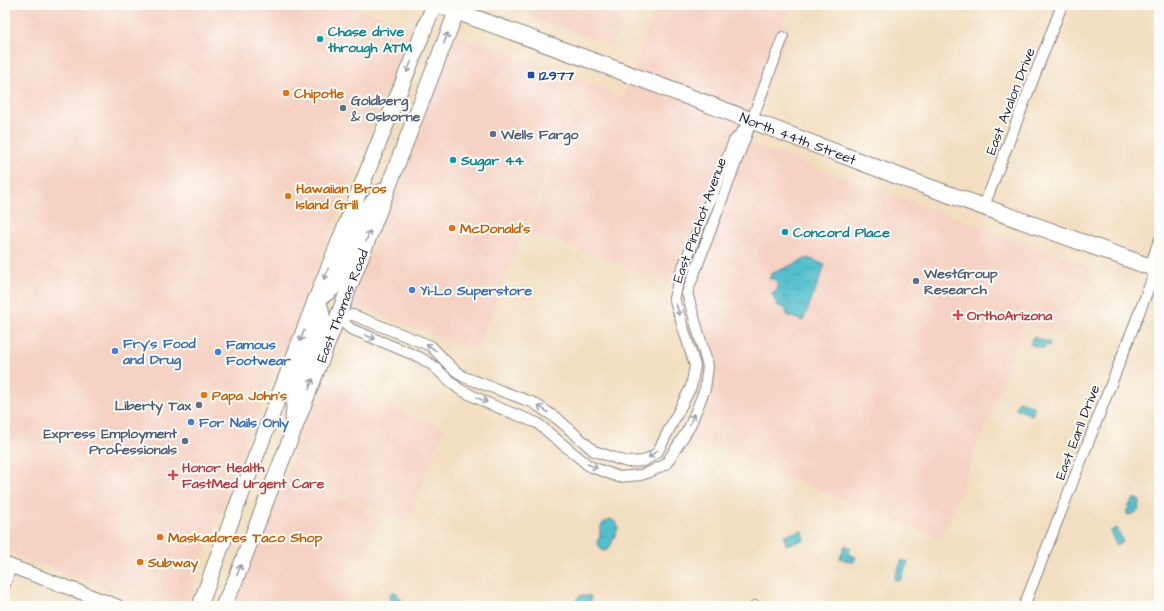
<svg xmlns="http://www.w3.org/2000/svg" width="1164" height="611" font-family="'Architects Daughter',sans-serif">
<style>
.built{fill:#f5d2c3}
.water{fill:url(#water-ripples);stroke:#3a7084}
.lines{fill:none;stroke-linecap:round;stroke-linejoin:round}
.minor-casing{stroke:#8a807e;stroke-width:12}
.tertiary-casing{stroke:#8a807e;stroke-width:15}
.secondary-casing{stroke:#8a807e;stroke-width:17}
.primary-casing{stroke:#8a807e;stroke-width:18}
.minor{stroke:#fff;stroke-width:10}
.tertiary{stroke:#fff;stroke-width:13}
.secondary{stroke:#fff;stroke-width:15}
.primary{stroke:#fff;stroke-width:16}
.oneway{stroke:#9c9ca7}
.culture-dot{fill:#0f9aa8;stroke:#fdfcf7;stroke-width:1.5}
.transit-dot{fill:#1a4fb4;stroke:#fdfcf7;stroke-width:1.5}
.food-dot{fill:#e8710a;stroke:#fdfcf7;stroke-width:1.5}
.service-dot{fill:#5c6f8a;stroke:#fdfcf7;stroke-width:1.5}
.shop-dot{fill:#3f7fe0;stroke:#fdfcf7;stroke-width:1.5}
.health-dot{fill:#e0444e;stroke:#fdfcf7;stroke-width:1.5}
.labels{text-anchor:middle;stroke-width:4;stroke-linejoin:round;paint-order:stroke}
.culture-label{font-size:14px;font-weight:bold;fill:#0d838f;stroke:#fdfcf7;text-anchor:start}
.transit-label{font-size:14px;font-weight:bold;fill:#164399;stroke:#fdfcf7;text-anchor:start}
.food-label{font-size:14px;font-weight:bold;fill:#c56008;stroke:#fdfcf7;text-anchor:start}
.service-label{font-size:14px;font-weight:bold;fill:#4e5e75;stroke:#fdfcf7;text-anchor:start}
.street-label{font-size:14px;fill:#22223b;stroke:#fdfcf7}
.shop-label{font-size:14px;font-weight:bold;fill:#366cbe;stroke:#fdfcf7;text-anchor:start}
.health-label{font-size:14px;font-weight:bold;fill:#be3a42;stroke:#fdfcf7;text-anchor:start}
</style>
<defs>
<pattern id="water-ripples" width="26" height="14" patternUnits="userSpaceOnUse"><rect width="26" height="14" fill="#53bfce"/><path d="M2 4q2-2 4 0t4 0M15 11q2-2 4 0t4 0" fill="none" stroke="#449ba8"/></pattern>
</defs>
<rect width="100%" height="100%" fill="#fdfcf7"/>
<filter id="ink" filterUnits="userSpaceOnUse"><feTurbulence type="fractalNoise" baseFrequency=".025" numOctaves="2"/><feDisplacementMap in="SourceGraphic" scale="8" xChannelSelector="R" yChannelSelector="G"/><feConvolveMatrix kernelMatrix="1 2 1 2 8 2 1 2 1" color-interpolation-filters="sRGB"/></filter>
<filter id="wash" filterUnits="userSpaceOnUse"><feTurbulence type="fractalNoise" baseFrequency=".012" numOctaves="4" result="noise"/><feDisplacementMap in="SourceGraphic" scale="16" xChannelSelector="R" yChannelSelector="G"/><feGaussianBlur stdDeviation="0.9" result="paint"/><feColorMatrix in="noise" values="0 0 0 0 0 0 0 0 0 0 0 0 0 0 0 0 0 1.4 0 .05"/><feComposite in="paint" operator="in"/></filter>
<g filter="url(#wash)">
<rect width="100%" height="100%" fill="#f2dec0"/>
<path class="built" d="M5,5H350L411,28L184,606H152L5,551Z
M498,5H627L612,46Z
M657,5H792L784,23L789,30L749,143L1094,268L1063,336L1025,322L942,539L689,438L709,384L692,293L671,283L528,232L585,83L624,97Z
M457,35L584,81L477,350L350,305Z
M320,381L444,428L408,521L286,475Z
M286,477L381,513L346,606H234Z"/>
<path class="water" d="M808,258L825,265L803,321L787,315C787,309 784,306 778,306L772,294L778,290C778,284 776,277 769,279L771,274Z
M1033,337L1050,343L1049,346L1046,345L1044,349L1030,344Z
M1019,401L1035,407L1032,415L1016,409Z
M1133,499H1138L1140,501L1138,506L1139,510L1137,512L1129,515L1127,514V510L1129,508L1128,507L1129,505H1131V501Z
M610,519C615,521 617,523 618,528L611,545L606,551L602,550L597,544L598,539L600,538C599,529 601,522 610,519Z
M1117,528L1123,542L1116,545L1110,531Z
M802,531L804,540L786,545L784,535Z
M845,545L851,547L848,554L856,557L853,563L840,558Z
M902,560L908,562L900,581L894,579Z
M393,592L397,593C398,598 402,599 404,602L403,606L390,605V595Z
M579,596H591V603L585,604L583,606H572Z"/>
</g>
<g filter="url(#ink)">
<g class="lines">
<g class="minor-casing">
<path id="minor" d="M984,206L1062,5
M1150,266L1159,241
M337,317L351,329L419,357L432,365L459,389L487,403L537,423L589,466L619,477L641,475L650,472L666,464L689,428L705,389L708,366L687,293L783,37
M337,317L353,315L431,346L451,367L464,377L534,403L559,420L594,451L627,462L644,461L657,453L691,387L695,366L674,298L681,272L734,141L747,126
M5,584L11,567
M755,606H756
M1024,606L1148,290L1156,268"/>
</g>
<g class="tertiary-casing">
<path id="tertiary" d="M5,564L117,606"/>
</g>
<g class="secondary-casing">
<g id="secondary">
<path d="M316,299C324,295 331,292 336,284L366,210L382,191"/>
<path d="M293,418L295,395L322,323C323,314 322,307 316,299"/>
<path d="M200,606L219,553L316,299L434,5"/>
<path id="s1" d="M223,606L235,581L459,5"/>
</g>
</g>
<g class="primary-casing">
<g id="primary">
<path id="s2" d="M439,5L623,72L906,179L1159,270"/>
</g>
</g>
<use href="#minor" class="minor"/>
<use href="#tertiary" class="tertiary"/>
<use href="#secondary" class="secondary"/>
<use href="#primary" class="primary"/>
</g>
<defs><path id="oneway-shaft" d="M-6 0H5M1.5-3L5.5 0L1.5 3" fill="none" stroke-width="1.6" stroke-linecap="round" stroke-linejoin="round"/></defs>
<g class="oneway">
<use href="#oneway-shaft" transform="translate(446 38) rotate(-69)"/>
<use href="#oneway-shaft" transform="translate(409 67) rotate(112)"/>
<use href="#oneway-shaft" transform="translate(368 236) rotate(-68)"/>
<use href="#oneway-shaft" transform="translate(326 274) rotate(112)"/>
<use href="#oneway-shaft" transform="translate(678 310) rotate(73)"/>
<use href="#oneway-shaft" transform="translate(302 336) rotate(111)"/>
<use href="#oneway-shaft" transform="translate(370 337) rotate(22)"/>
<use href="#oneway-shaft" transform="translate(431 347) rotate(-144)"/>
<use href="#oneway-shaft" transform="translate(311 384) rotate(-69)"/>
<use href="#oneway-shaft" transform="translate(482 400) rotate(26)"/>
<use href="#oneway-shaft" transform="translate(543 409) rotate(-146)"/>
<use href="#oneway-shaft" transform="translate(692 419) rotate(-68)"/>
<use href="#oneway-shaft" transform="translate(653 454) rotate(140)"/>
<use href="#oneway-shaft" transform="translate(592 466) rotate(25)"/>
<use href="#oneway-shaft" transform="translate(239 570) rotate(-69)"/>
</g>
</g>
<g class="culture-dot">
<circle cx="320" cy="39" r="4"/>
<circle cx="453" cy="160" r="4"/>
<circle cx="785" cy="232" r="4"/>
</g>
<rect class="transit-dot" x="527" y="71" width="8" height="8" rx="2"/>
<g class="food-dot">
<circle cx="286" cy="93" r="4"/>
<circle cx="288" cy="196" r="4"/>
<circle cx="452" cy="228" r="4"/>
<circle cx="204" cy="395" r="4"/>
<circle cx="160" cy="537" r="4"/>
<circle cx="140" cy="562" r="4"/>
</g>
<g class="service-dot">
<circle cx="343" cy="108" r="4"/>
<circle cx="493" cy="134" r="4"/>
<circle cx="916" cy="281" r="4"/>
<circle cx="199" cy="405" r="4"/>
<circle cx="185" cy="441" r="4"/>
</g>
<g class="shop-dot">
<circle cx="412" cy="290" r="4"/>
<circle cx="115" cy="351" r="4"/>
<circle cx="218" cy="352" r="4"/>
<circle cx="191" cy="422" r="4"/>
</g>
<g class="health-dot">
<path d="M956 309h4v4h4v4h-4v4h-4v-4h-4v-4h4z"/>
<path d="M171 469h4v4h4v4h-4v4h-4v-4h-4v-4h4z"/>
</g>
<g class="labels">
<g class="culture-label">
<text x="328" y="36">Chase drive<tspan x="328" dy="16">through ATM</tspan></text>
<text x="461" y="165">Sugar 44</text>
<text x="793" y="237">Concord Place</text>
</g>
<g class="transit-label">
<text x="539" y="80">12977</text>
</g>
<g class="food-label">
<text x="294" y="98">Chipotle</text>
<text x="296" y="193">Hawaiian Bros<tspan x="296" dy="16">Island Grill</tspan></text>
<text x="460" y="233">McDonald's</text>
<text x="212" y="400">Papa John's</text>
<text x="168" y="542">Maskadores Taco Shop</text>
<text x="148" y="567">Subway</text>
</g>
<g class="service-label">
<text x="351" y="105">Goldberg<tspan x="351" dy="16">&amp; Osborne</tspan></text>
<text x="501" y="139">Wells Fargo</text>
<text x="924" y="278">WestGroup<tspan x="924" dy="16">Research</tspan></text>
<text x="191" y="410" text-anchor="end">Liberty Tax</text>
<text x="177" y="438" text-anchor="end">Express Employment<tspan x="177" dy="16">Professionals</tspan></text>
</g>
<g class="street-label">
<text transform="translate(1010 101) rotate(-69)" y="5">East Avalon Drive</text>
<text dy="5" stroke="none"><textPath href="#s2" startOffset="383">North 44th Street</textPath></text>
<text transform="translate(699 220) rotate(-70)" y="5">East Pinchot Avenue</text>
<text dy="5" stroke="none"><textPath href="#s1" startOffset="323">East Thomas Road</textPath></text>
<text transform="translate(1077 432) rotate(-69)" y="5">East Earll Drive</text>
</g>
<g class="shop-label">
<text x="420" y="295">Yi-Lo Superstore</text>
<text x="123" y="348">Fry's Food<tspan x="123" dy="16">and Drug</tspan></text>
<text x="226" y="349">Famous<tspan x="226" dy="16">Footwear</tspan></text>
<text x="199" y="427">For Nails Only</text>
</g>
<g class="health-label">
<text x="967" y="320">OrthoArizona</text>
<text x="182" y="472">Honor Health<tspan x="182" dy="16">FastMed Urgent Care</tspan></text>
</g>
</g>
<rect width="1164" height="611" fill="none" stroke="#fdfcf7" stroke-width="20"/>
</svg>
